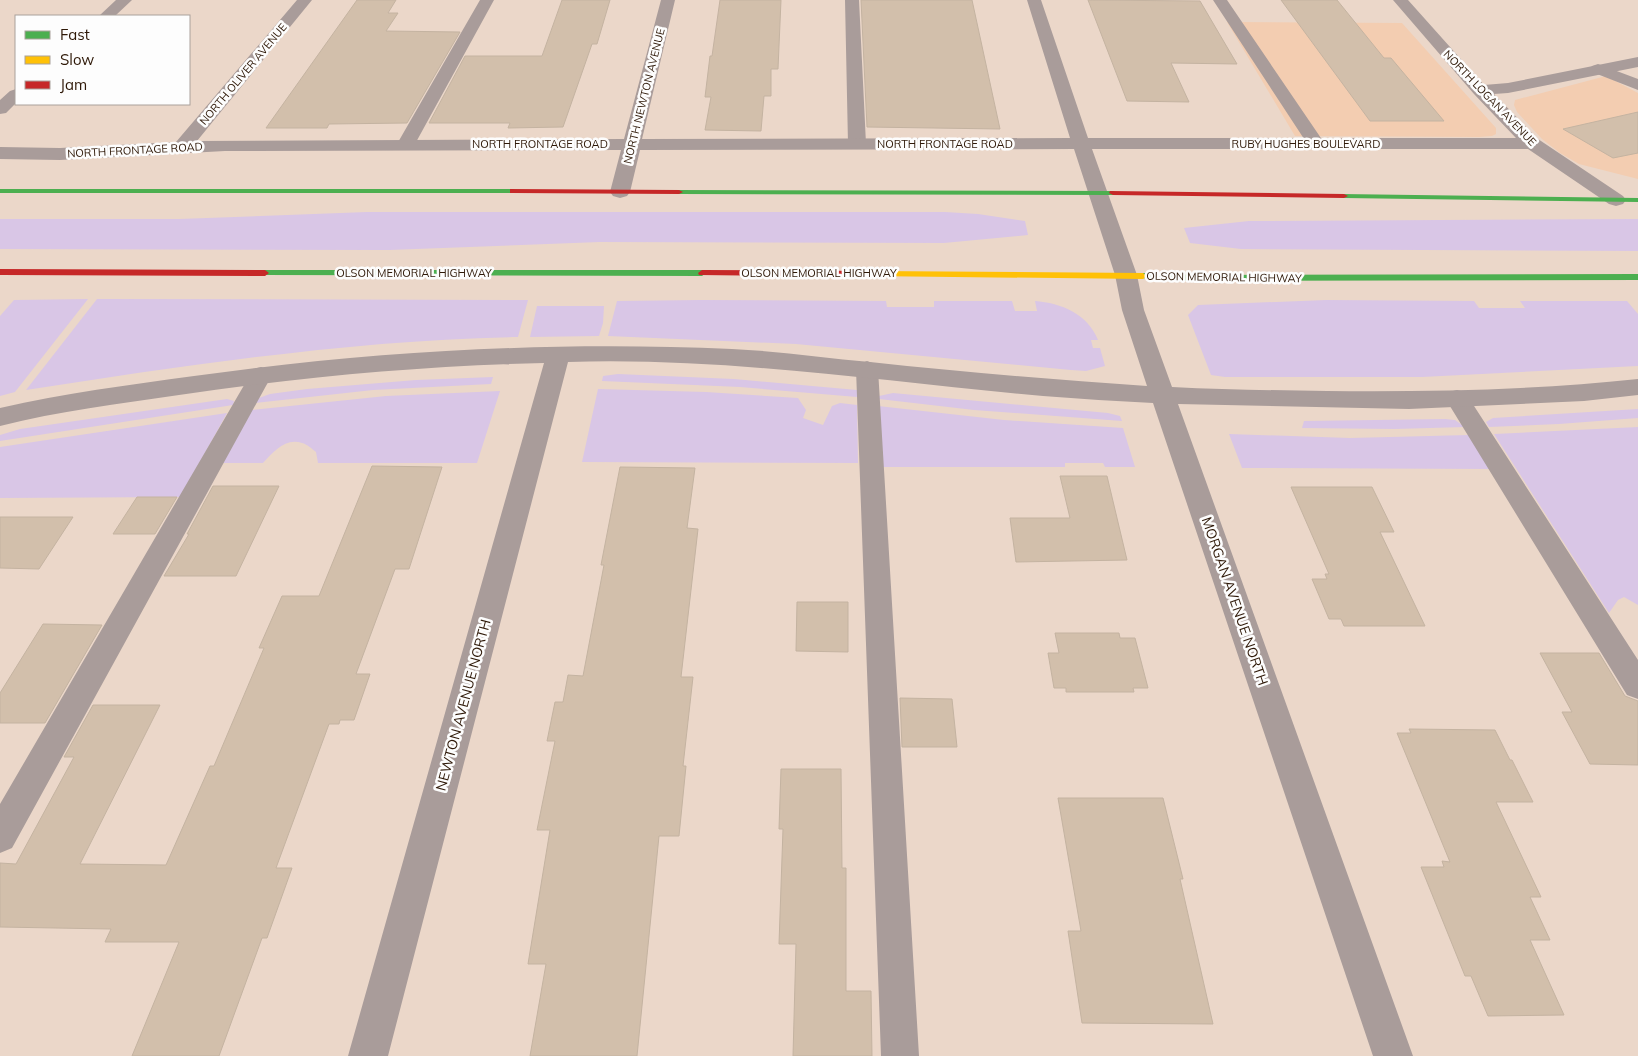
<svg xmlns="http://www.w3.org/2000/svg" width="1638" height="1056" font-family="Mulish,sans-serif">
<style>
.built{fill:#f3cdb1}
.green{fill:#d9c6e6}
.building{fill:#d2bfab;stroke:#c4b3a1}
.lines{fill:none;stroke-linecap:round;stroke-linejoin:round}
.lane{fill:#a99c9a;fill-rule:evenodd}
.street{fill:#a99c9a;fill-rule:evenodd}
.fast{fill:#4caf50;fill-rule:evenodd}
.slow{fill:#ffc107;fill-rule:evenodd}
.jam{fill:#c62828;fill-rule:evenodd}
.labels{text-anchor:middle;stroke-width:5;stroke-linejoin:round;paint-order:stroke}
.far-street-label{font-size:11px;fill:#2e1807;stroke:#fdfdfd}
.street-label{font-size:14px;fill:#2e1807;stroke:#fdfdfd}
</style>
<rect width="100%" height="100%" fill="#ebd7c9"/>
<path class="built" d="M1227,22L1402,23L1496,128V134L1492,136L1479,137L1295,136Z
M1606,76L1638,93V179L1579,164L1560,153L1542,139L1517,112L1514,105L1515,100Z"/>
<path class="green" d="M367,212H945L978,214L1025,221L1028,235L944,243L600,242L389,250L0,249V219H179Z
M1638,219V251L1241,249L1190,243L1184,228L1249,221Z
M88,299L15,392L0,396V316L14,300Z
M97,299L528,300L518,337C353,340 189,365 26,390Z
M700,300L886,301L887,307H934V301H1012L1015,311H1037L1035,301C1061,303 1088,314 1098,340H1091L1093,348H1100L1105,366L1086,371L1071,370L796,344L608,336L617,301Z
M1326,300L1474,301L1479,308H1525L1520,301H1627L1638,314V366L1422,377H1225L1211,375L1188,315L1198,305Z
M537,306H604L603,323L599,336L530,337Z
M618,374L734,379L857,390V397L740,387L602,381L603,376Z
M493,377L491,384L373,390L255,403L259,398L270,394L307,389L416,380Z
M598,389L706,392L798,398L806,410L803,418L823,425L832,406L840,403L857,405L858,463L582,462Z
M500,391L477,463H318L316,452C312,449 307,444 302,443C286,437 273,452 263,463H223L252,410L386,396Z
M893,393L1108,413L1120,416L1122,421L974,410L879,399V396Z
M227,399L234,401L233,405L0,441V435L20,429Z
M878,406L1004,420L1123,428L1135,467H1105L1103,463H1065V467H880Z
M1638,409V418L1559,424L1489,427L1486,422L1493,418Z
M227,413L181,497L0,498V447Z
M1445,419L1455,420L1465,427L1395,429L1302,428L1304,421Z
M1638,427V605L1624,597L1618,600L1609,613L1494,434Z
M1229,434L1350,438L1469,435L1492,469L1242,468Z"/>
<path class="building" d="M357,0H396L388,13H398L386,31L460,32L407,123L329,124L327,128H266Z
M562,0H610L597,44H592L563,127L508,128L510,123H429L465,56H542Z
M720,0H781L778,69H771V96H764L761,131L705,130L711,97H705L710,56H712Z
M861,0H972L1000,129L867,127Z
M1088,0L1200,1L1237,64L1171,63L1189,102L1127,101Z
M1281,0H1337L1384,58H1391L1444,121H1370Z
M1638,112V153L1613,158L1563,129Z
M372,466L442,467L409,569H395L356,674H370L354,720H340L339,724H329L276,868H292L267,938H262L219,1056H132L179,942H105L111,929L0,927V863L16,864L74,757H64L93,705H160L80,864L166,865L210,766H214L264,648H259L282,596H319Z
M620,467L695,468L687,528L698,529L681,677H693L683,766H686L679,836H659L637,1056H530L546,964H528L550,830H537L555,741H547L555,702H563L568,675L583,676L604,565H601Z
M1060,476H1107L1127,560L1016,562L1010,518H1070Z
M213,486H279L236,576H164L189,534H187Z
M1291,487H1372L1394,532H1380L1425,626H1344L1341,619H1329L1312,579H1327L1325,574H1329Z
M137,497H177L155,534H113Z
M0,517H73L39,569L0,568Z
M797,602H848V652L796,651Z
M43,624L102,625L45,723H0V693Z
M1055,633H1119L1120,638H1135L1148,688H1133L1134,692H1066V688H1054L1048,653H1059Z
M1540,653H1599L1625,696L1638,701V765L1590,764L1562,712H1572Z
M900,698L952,699L957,747H902Z
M1409,729L1495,730L1510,760H1512L1533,802H1496L1541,897H1530L1550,940H1530L1564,1015L1488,1016L1471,976H1465L1421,867H1444L1442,861L1450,862L1397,733H1411Z
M781,769H841L842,868H846V991H871L872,1056H793L796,944H779L783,829H779Z
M1058,798H1163L1183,879H1180L1213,1024L1082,1023L1068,931H1081Z"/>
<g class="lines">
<path class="lane" d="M116,0H132L115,16H99Z
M480,0H494L415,144L412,148L406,149L400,148L397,144Z
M845,0H859L866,144L863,148L857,149L851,148L848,144Z
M1213,0H1227L1325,144L1322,148L1316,149L1310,148Z
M1598,64L1638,79V90L1592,72L1590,69L1592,66Z
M16,89V103L6,113L0,114V100L10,91Z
M867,361L875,364L878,369L919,1056H881L856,369L859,364Z
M261,367L269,369L272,375L12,848L0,853V804L250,375L253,369Z
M1457,390L1465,392L1638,660V699L1627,695L1445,398L1449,392Z"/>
<path class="street" d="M297,0H312L197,141L624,139L661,0H675L642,139L1070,138L1027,0H1041L1088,138H1516L1474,94L1393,0H1408L1484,85L1508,83L1638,57V67L1508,93L1494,94L1538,139L1623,196L1626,200L1623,204L1616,206L1609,204L1528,149H1092L1137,275L1144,310L1172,387C1224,390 1276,390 1327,391C1431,392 1535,390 1638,379V395L1584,401L1409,409L1178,404L1413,1056H1373L1153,403C1117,401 1080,399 1043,396C885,382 727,357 568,362L388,1056H348L544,363C420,366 301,377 179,395C119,404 59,411 0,426V408C64,393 129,385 194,376C373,351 552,341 732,349C778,351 824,358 870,362C963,372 1055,380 1147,386L1122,310L1115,275L1074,149L640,150L630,192L627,196L620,198L613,196L610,192L621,150L225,151L60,160L0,159V147L60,148L176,142Z"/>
<path class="fast" d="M0,189H513L517,191L513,193H0Z
M676,190L1113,191L1117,193L1113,195L679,194L675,192Z
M1341,194L1638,198V202L1344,198L1340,196Z
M265,270H702L706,273L702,276L262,275L261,273Z
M1143,273L1196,275L1638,274V280L1196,281L1140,278L1139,276Z"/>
<path class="slow" d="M871,271L1143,273L1147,276L1143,279L868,276L867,274Z"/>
<path class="jam" d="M510,189L679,190L683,192L679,194L513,193H510Z
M1110,191L1344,194L1348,196L1344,198L1113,195L1109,193Z
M0,269L265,270L269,273L265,276L0,275Z
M702,270L871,271L875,274L871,277L699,275L698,273Z"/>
</g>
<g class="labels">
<g class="far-street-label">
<text transform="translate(243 74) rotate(-50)" y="4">NORTH OLIVER AVENUE</text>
<text transform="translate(644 96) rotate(-76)" y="4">NORTH NEWTON AVENUE</text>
<text transform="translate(1490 98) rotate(46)" y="4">NORTH LOGAN AVENUE</text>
<text x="540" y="148">NORTH FRONTAGE ROAD</text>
<text x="945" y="148">NORTH FRONTAGE ROAD</text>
<text x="1306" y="148">RUBY HUGHES BOULEVARD</text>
<text transform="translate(135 150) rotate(-3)" y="4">NORTH FRONTAGE ROAD</text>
<text x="414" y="277">OLSON MEMORIAL HIGHWAY</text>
<text x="819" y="277">OLSON MEMORIAL HIGHWAY</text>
<text transform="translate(1224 277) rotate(1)" y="4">OLSON MEMORIAL HIGHWAY</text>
</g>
<g class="street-label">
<text transform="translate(1235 601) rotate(71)" y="5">MORGAN AVENUE NORTH</text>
<text transform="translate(463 705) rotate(-75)" y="5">NEWTON AVENUE NORTH</text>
</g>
</g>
<rect x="15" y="15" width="175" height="90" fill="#fdfdfd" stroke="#aaa19b"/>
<rect x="25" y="31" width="25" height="8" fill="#4caf50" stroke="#aaa19b"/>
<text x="60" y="40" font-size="15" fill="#2e1807">Fast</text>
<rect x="25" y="56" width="25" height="8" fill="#ffc107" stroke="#aaa19b"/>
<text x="60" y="65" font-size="15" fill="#2e1807">Slow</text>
<rect x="25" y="81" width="25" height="8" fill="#c62828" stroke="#aaa19b"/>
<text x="60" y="90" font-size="15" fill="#2e1807">Jam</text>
</svg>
